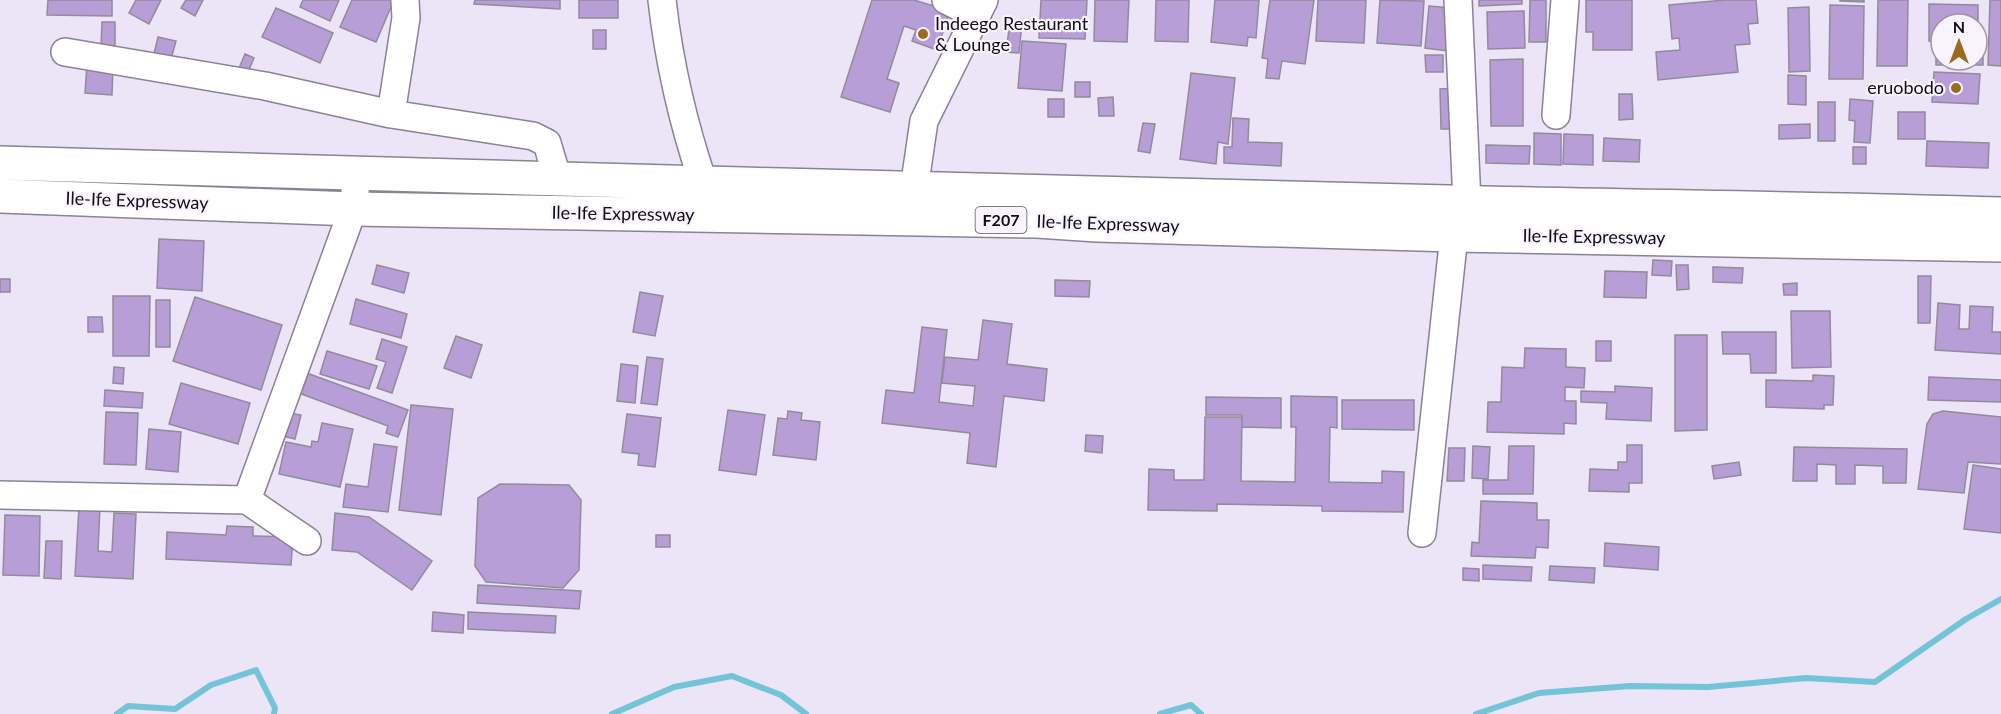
<svg xmlns="http://www.w3.org/2000/svg" width="2001" height="714" font-family="Lato,sans-serif">
<style>
.lines{fill:none;stroke-linecap:round;stroke-linejoin:round}
.stream{stroke:#73c4d8;stroke-width:6}
.building{fill:#b79ed6;stroke:#928b9c;stroke-width:1.5}
.minor-casing{stroke:#8b8394;stroke-width:30}
.major-casing{stroke:#8b8394;stroke-width:36}
.minor{stroke:#fff;stroke-width:27}
.major{stroke:#fff;stroke-width:33}
.poi-dot{fill:#996b1b;stroke:#f8f3fe;stroke-width:2}
.labels{text-anchor:middle;stroke-width:4.5;stroke-linejoin:round;paint-order:stroke}
.shield{fill:#f8f3fe;stroke:#56535a;stroke-width:1.5}
.shield-label{font-size:16px;font-weight:bold;fill:#110e14}
.poi-label{font-size:18px;fill:#110e14;stroke:#f8f3fe;text-anchor:start}
.street-label{font-size:18px;fill:#110e14;stroke:#f8f3fe}
</style>
<rect width="100%" height="100%" fill="#ece4f7"/>
<g class="lines">
<path class="stream" d="M117,714L128,706L175,709L211,685L256,670L275,708L274,714
M612,714L674,687L732,676L781,695L806,714
M1160,714L1191,705L1201,714
M1476,714L1539,693L1630,686L1708,687L1806,678L1875,682L1966,619L2001,599"/>
</g>
<path class="building" d="M48,0H112V16L47,15Z
M136,0H161L149,24L129,13Z
M186,0H203L195,16L181,8Z
M303,0H339L330,21L300,7Z
M352,0H394L376,42L340,27Z
M475,0H560V9L474,4Z
M579,0H618V18H579Z
M872,0H914L950,11L937,50L912,41L916,30L904,26L887,79L899,83L890,112L841,97Z
M1041,0H1087L1085,39L1039,38Z
M1095,0H1129L1127,42L1094,41Z
M1156,0H1189L1188,42L1155,41Z
M1215,0H1259L1256,38L1248,37L1247,46L1211,42Z
M1270,0H1314L1305,64L1282,61L1279,79L1266,78L1268,59L1262,58Z
M1318,0H1366L1364,43L1316,41Z
M1380,0L1424,1L1421,46L1377,43Z
M1479,0H1522V4L1479,6Z
M1530,0H1546V42H1529Z
M1586,0H1632V50H1593V32H1586Z
M1725,0H1756L1758,23L1748,24L1750,44L1735,45L1738,72L1658,80L1656,52L1680,50L1679,38L1672,39L1669,5Z
M1840,0H1864V2L1840,1Z
M1878,0H1908L1907,66H1877Z
M1990,0H2001V66L1988,65Z
M1929,4L1978,5V31L1977,24H1941V42L1929,41Z
M1830,5L1864,6L1863,79H1829Z
M1429,6L1452,8L1448,51L1425,48Z
M1809,7L1810,71L1789,72L1788,8Z
M276,8L333,33L320,63L262,37Z
M1524,11L1525,48L1488,49L1487,12Z
M1010,21L1022,23L1019,53L1006,52Z
M102,22H115V46H101Z
M593,30H606V49H593Z
M158,37L176,41L171,59L154,54Z
M1022,41L1066,44L1062,91L1018,88Z
M1936,49H1941V60H1977V49H1983V65H1936Z
M245,54L254,58L248,72L239,68Z
M1425,55H1443V72H1426Z
M1523,59V126H1491L1490,60Z
M87,65L113,66L112,95L85,93Z
M1934,72L1980,74L1978,104L1932,102Z
M1191,73L1235,78L1228,144L1218,142L1216,164L1180,159Z
M1788,75L1806,76V105L1788,104Z
M1075,82H1090V97H1075Z
M1456,88L1458,129H1441L1440,89Z
M1619,94H1632L1633,119L1619,120Z
M1113,97L1114,116H1099L1098,98Z
M1048,99H1064V117H1048Z
M1850,99L1873,101L1870,143L1854,142L1855,121L1849,120Z
M1818,102H1835V141H1818Z
M1898,112H1925V139H1898Z
M1233,118L1249,119L1248,142L1282,143L1281,166L1224,163V147H1232Z
M1143,123L1155,124L1150,153L1138,151Z
M1810,124V138L1779,139V125Z
M1534,133L1561,134V165L1534,164Z
M1564,134L1593,135V165L1563,164Z
M1604,138L1640,140L1639,162L1603,161Z
M1927,141L1989,143L1988,168L1926,166Z
M1486,145L1530,146L1529,164L1486,163Z
M1853,147H1866V164H1853Z
M159,239L204,241L202,291L157,288Z
M1653,260L1672,261L1671,276L1652,275Z
M377,265L409,273L404,293L372,284Z
M1676,265H1688L1689,289L1677,290Z
M1713,267L1743,268L1742,283L1713,282Z
M1605,271L1647,272L1646,298L1604,297Z
M1918,276H1931L1930,323H1918Z
M0,279H10V292H0Z
M1055,280L1090,281L1089,297L1055,296Z
M1797,283V295H1784L1783,284Z
M640,292L663,296L655,336L633,332Z
M113,296H150L149,356H113Z
M195,297L282,325L261,390L173,361Z
M356,299L407,314L401,338L350,324Z
M156,300H170V347H156Z
M1938,303L1960,305L1959,329H1969L1970,306L1993,307L1992,332H2001V354L1935,350Z
M1791,311H1830L1831,367L1792,368Z
M88,317H102L103,332H88Z
M983,320L1012,324L1007,364L1047,369L1044,401L1004,396L996,467L967,463L970,433L882,423L886,390L914,393L922,327L947,330L939,402L973,406L975,386L942,383L945,357L978,360Z
M1722,332H1776V373H1751L1750,354H1723Z
M1675,335H1707V430L1675,431Z
M456,336L482,345L471,378L444,368Z
M382,339L407,347L392,393L377,388L386,362L376,359Z
M1596,341H1611V361H1596Z
M1525,348L1566,349V367L1585,368L1584,388L1565,387V401H1576V424L1564,423V434L1487,432L1488,402H1501L1502,367L1524,368Z
M327,351L377,366L369,389L320,374Z
M647,357L663,359L657,405L641,403Z
M621,364L638,366L635,403L617,401Z
M114,367L124,368L123,384L113,383Z
M304,372L408,410L398,437L386,433L388,426L296,392Z
M1813,375L1834,376L1833,405H1824V409L1766,407V380L1813,381Z
M1929,377L2001,380V402L1928,400Z
M181,383L250,403L238,444L169,424Z
M1615,386L1652,388L1651,421L1606,419L1607,403L1581,402V391L1615,392Z
M105,390L143,393L142,408L104,406Z
M1291,396L1337,397V428L1330,427L1329,482L1382,483V471L1404,472L1403,512L1322,511V506L1217,504V511L1148,510L1149,469L1174,470V480H1204L1205,417H1242L1241,481L1295,482L1296,427H1291Z
M1206,397L1281,398V428L1242,427V415H1206Z
M1342,400H1414V430L1342,429Z
M411,405L453,409L441,515L399,510Z
M728,410L765,415L756,475L719,470Z
M788,411L802,413L801,420L820,422L816,460L773,455L778,418L787,419Z
M1943,411L2001,417V464L1968,462L1964,493L1918,489L1927,424L1933,414Z
M106,412L138,413L136,465L104,464Z
M284,412L301,415L295,439L279,435Z
M627,414L661,418L655,467L638,465L639,454L622,452Z
M322,423L353,429L340,487L279,474L286,442L311,447L312,441L318,442Z
M149,429L181,432L178,472L146,469Z
M1086,435L1103,436L1102,453L1085,451Z
M374,444L397,447L388,512L343,507L346,484L368,487Z
M1627,445H1642V483H1629V492L1589,491L1590,469L1618,470V462H1627Z
M1473,446L1490,447L1488,479L1472,478Z
M1509,446H1534L1533,494H1483V480H1508Z
M1794,447L1907,449L1906,483H1883V466L1855,465V484H1836V465L1817,464V481H1793Z
M1449,448H1465L1464,481H1447Z
M1739,462L1741,475L1714,479L1712,466Z
M1973,465L2001,469V533L1964,529Z
M500,484L569,485L581,500L579,570L563,588L486,582L475,566L478,498Z
M1481,501L1537,503V520H1549L1548,548L1536,547L1535,558L1471,556L1472,542L1479,543Z
M79,507H100L98,551L112,552L114,513L136,514L133,579L75,576Z
M335,513L369,517L432,561L412,590L357,552L332,550Z
M5,515L40,516L39,576L3,575Z
M227,526L253,527V536L293,537L291,565L166,559L167,532L226,535Z
M656,535H670V547H656Z
M46,541H62L61,579L44,578Z
M1605,543L1659,547L1658,570L1604,566Z
M1483,565L1532,567L1531,581L1483,579Z
M1550,566L1595,568L1594,583L1549,580Z
M1463,568L1479,569V581L1463,580Z
M478,585L581,591L579,609L477,603Z
M433,612L464,615L463,633L432,631Z
M468,612L556,616L555,633L468,629Z"/>
<g class="lines">
<g class="minor-casing">
<path id="minor" d="M662,0C669,62 683,123 703,182
M946,0L976,15
M1458,0L1467,203
M65,52L265,86L391,114L533,136L547,143L558,180
M391,114L406,18L405,0
M1556,115L1565,0
M914,189L924,121L984,0
M0,495L247,500L307,541
M247,500L353,209L357,174
M1422,533L1454,235"/>
</g>
<g class="major-casing">
<path id="major" d="M0,163C483,178 965,190 1448,202C1632,207 1817,208 2001,214
M0,196L353,209L1037,221L1097,225L1454,235L2001,245"/>
</g>
<use href="#minor" class="minor"/>
<use href="#major" class="major"/>
</g>
<g class="poi-dot">
<circle cx="923" cy="34" r="6"/>
<circle cx="1956" cy="88" r="6"/>
</g>
<g class="labels">
<rect class="shield" x="975.5" y="207" width="51" height="26" rx="4.5"/>
<g class="shield-label">
<text x="1001" y="226">F207</text>
</g>
<g class="poi-label">
<text x="935" y="30">Indeego Restaurant<tspan x="935" dy="21">&amp; Lounge</tspan></text>
<text x="1944" y="94" text-anchor="end">eruobodo</text>
</g>
<g class="street-label">
<text transform="translate(137 201) rotate(2)" y="6">Ile-Ife Expressway</text>
<text transform="translate(623 214) rotate(1)" y="6">Ile-Ife Expressway</text>
<text transform="translate(1108 224) rotate(2)" y="6">Ile-Ife Expressway</text>
<text transform="translate(1594 237) rotate(1)" y="6">Ile-Ife Expressway</text>
</g>
</g>
<g transform="translate(1959 42)"><circle r="28" fill="#f8f3fe" stroke="#9c97a0" stroke-width="1.5"/>
<path d="M0-4.5L10 22L0 15L-10 22Z" fill="#996b1b"/>
<text y="-9" font-size="16" font-weight="bold" text-anchor="middle" fill="#110e14">N</text>
</g>
</svg>
